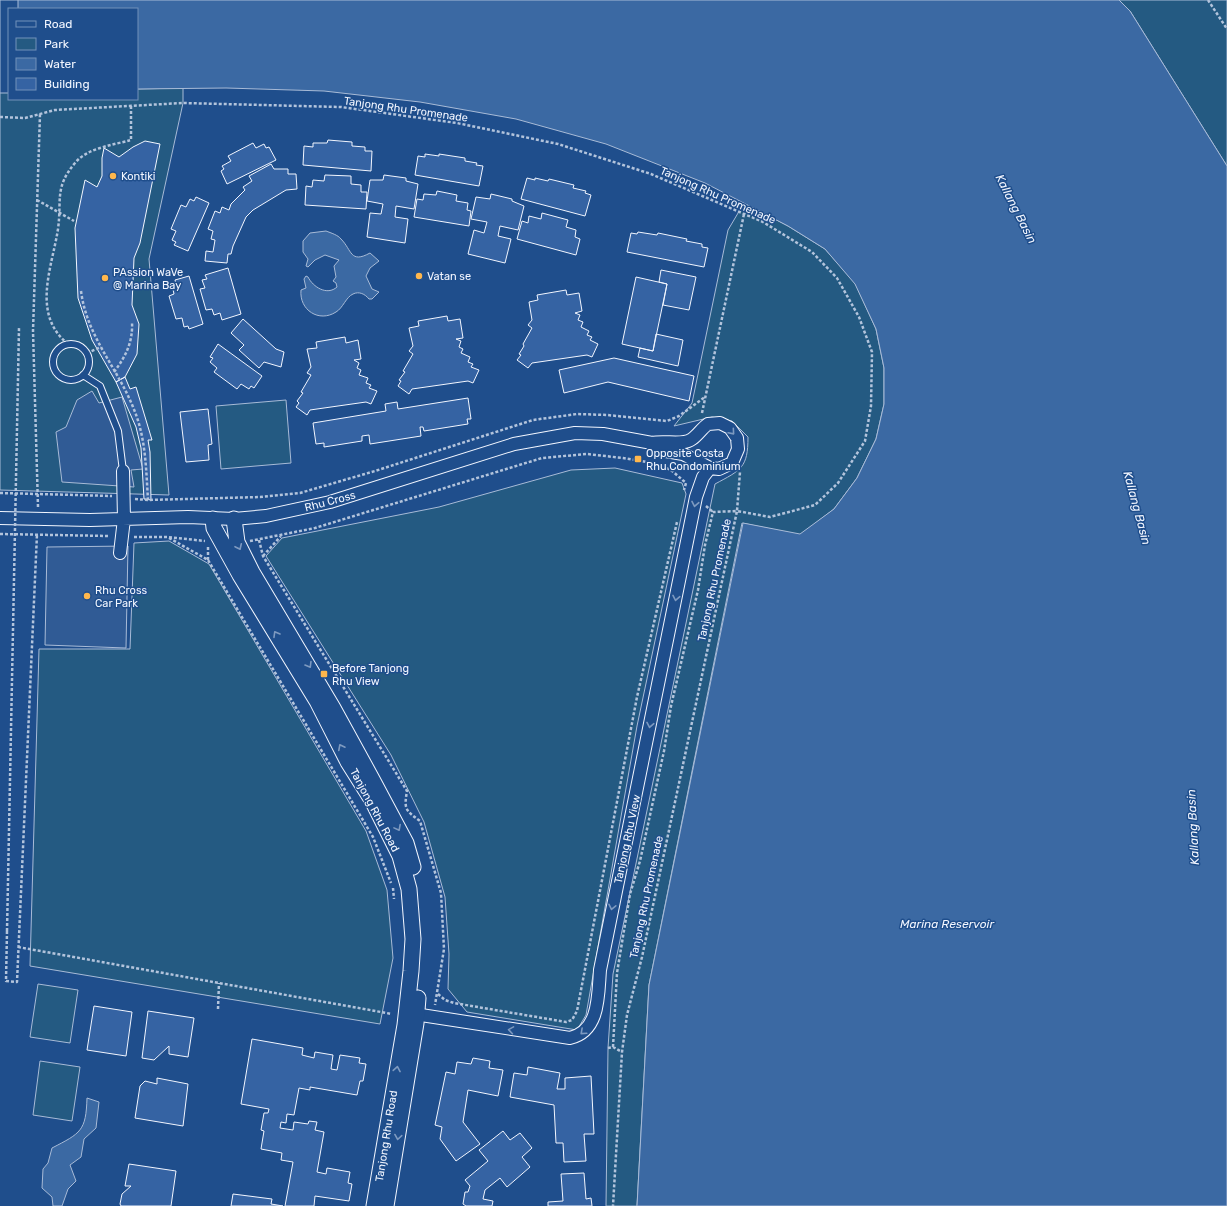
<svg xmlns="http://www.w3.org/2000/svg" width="1227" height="1206" font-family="Rubik,sans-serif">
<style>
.green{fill:#245a82;stroke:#a8bbd7}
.parking{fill:#305b95;stroke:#a8bbd7}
.water{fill:#3b69a3;stroke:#a8bbd7}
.pier{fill:#1f4e8c;stroke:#a8bbd7}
.building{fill:#3563a3;stroke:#f2f6ff}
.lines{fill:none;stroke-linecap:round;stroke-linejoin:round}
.service-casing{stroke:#f2f6ff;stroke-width:8}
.minor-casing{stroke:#f2f6ff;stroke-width:14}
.tertiary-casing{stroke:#f2f6ff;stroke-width:17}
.path{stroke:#b3c4dc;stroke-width:2.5;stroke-dasharray:3 2;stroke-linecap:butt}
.service{stroke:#1f4e8c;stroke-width:6}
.minor{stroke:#1f4e8c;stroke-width:12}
.tertiary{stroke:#1f4e8c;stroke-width:15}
.path-bridge{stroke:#b3c4dc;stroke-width:2.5;stroke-dasharray:3 2;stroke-linecap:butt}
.oneway{stroke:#7e9ac0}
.poi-dot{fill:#ffb74d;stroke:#1f4e8c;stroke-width:1.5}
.labels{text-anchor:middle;stroke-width:3;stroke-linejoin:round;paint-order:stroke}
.street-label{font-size:11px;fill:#f2f6ff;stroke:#1f4e8c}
.poi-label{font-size:11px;fill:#f2f6ff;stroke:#1f4e8c;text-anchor:start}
.water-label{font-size:12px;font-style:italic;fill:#f2f6ff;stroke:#1f4e8c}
</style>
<rect width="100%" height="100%" fill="#1f4e8c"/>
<path class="green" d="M1119,0H1227V166L1130,11Z
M183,88V103L149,259L169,495L0,490V91H9V99H137V89Z
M744,203L788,226L825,249L855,283L876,329L884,368V404L876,439L857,478L834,509L800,535L742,523L649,985L637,1206H606L608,1048L613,974L715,484C741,470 748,468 748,437L732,421L712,417L674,426L692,403L728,230Z
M286,400L291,463L221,469L216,406Z
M615,468L682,483L686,494L637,726L586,1015L577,1030L467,1012L448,989L449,954L445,897L424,822L391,755L266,556L282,538L439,507L571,470Z
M169,541L209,564L366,831L387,890L393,958L380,1024L30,966L39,649H130L134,543Z
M38,984L78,990L70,1043L30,1037Z
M40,1061L80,1067L72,1121L33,1115Z"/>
<path class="parking" d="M92,391L99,403L122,397L143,469L131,470L134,487L62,482L56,432L66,427L77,400Z
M128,546L126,648L45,645L47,547Z"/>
<path class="water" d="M0,0H1119L1130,11L1227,166V1206H637L649,985L743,523L800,534L834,509L857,478L876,439L884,404V368L876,329L855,284L825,249L788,226L705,183L606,144L516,119L420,102L324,91L226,88L137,89V9H9Z
M326,231C331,233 338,235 341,239C352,250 350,264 370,253L379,261L370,268L366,276L372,289L379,292L372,299H369C365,294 359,291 353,294C346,297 343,308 336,312C319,323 299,310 301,290L306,288L304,279L306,276L308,277C313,287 327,296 337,287L336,283L333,281L336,277L334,266L339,260L325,255L315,260L308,267L306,266L308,259L303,252V241L310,233Z
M87,1098L99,1102L96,1128L84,1139L81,1157L70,1165L76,1181L68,1189L62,1206H53L52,1197L42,1188L43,1169L48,1163L52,1148C81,1133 86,1131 87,1098Z"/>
<path class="pier" d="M0,0H18V9H9V93H0Z"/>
<path class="building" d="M328,140L352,142V146L365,147V151H372L371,171L303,165L304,146L313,147V143H327Z
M145,141L160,144L140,243L134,258L132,305L139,324L137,354L125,377L116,382L92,340L78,298L75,228L85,180L97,187L102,176V158L104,148L119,157L133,147Z
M253,143L256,148L264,144L266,148L269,147L276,160L227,184L221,171L224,169L222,166L231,161L228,156Z
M425,154L439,156V154L465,158V161L477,163L476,165L483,166L479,186L415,175L418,156L425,157Z
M271,164L274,169H288V174H296L297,189L286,190L253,210L246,217L233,246L231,254H228L227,263L205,261L206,251L213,252L215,240L211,239L213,231L208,229L215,211L220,213L222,207L229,210L231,204L245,190L243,187L252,181L249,176Z
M325,175L351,176V184L361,185V192H367L366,209L305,205L306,186L312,187L313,180L324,181Z
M384,175L406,178V181L418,184L414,209L396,206L395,217L408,219L405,243L367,237L370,213L381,214L383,204L367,201L370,180H383Z
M527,178L535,180V178L548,181L549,179L574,185L573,188L586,191L585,193L591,195L585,216L521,199Z
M437,191L457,195L456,201L468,203L467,210L471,211L469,226L414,217L417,199L423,200L424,194L436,195Z
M491,194L512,199V201L524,206L518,230L500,226L498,236L511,239L505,263L468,254L474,230L484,233L487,222L471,219L476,197L490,199Z
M196,197L209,203L188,251L174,245L176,242L172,240L176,231L171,229L181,205L186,207L190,199L194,201Z
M542,213L568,220L566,227L576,230L575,237L580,239L576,255L517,239L522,221L528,223L529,216L541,219Z
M638,232L657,235L658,233L687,239L686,241L702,244V247L708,248L704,267L627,252L631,233L637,234Z
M228,268L241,314L222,320L220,313L214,315L212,309L206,310L200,289L205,288L202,280L207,279L205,275Z
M661,270L696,277L689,310L663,305L667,284L659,282Z
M189,276L203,324L189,329L188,326L184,327L182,318L176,319L169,296L174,294L172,285L176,284L175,280Z
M636,277L667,284L653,351L622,344Z
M566,290L567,295L579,293L582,311L575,313L580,315L578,320L583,322L581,327L589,331L587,335L592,337L590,340L598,344L592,357L587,355L532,363L528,368L517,360L521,355L519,354L524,346L523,344L532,328L528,325L532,320L529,302L538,300L537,295Z
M447,316L448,321L460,319L463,338L456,339L461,341L459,347L463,349L461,353L470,357L468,362L473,364L471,367L479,370L473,383L468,381L412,389L409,394L398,386L401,381L399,380L405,372L403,371L413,354L409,351L413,346L409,328L419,326L418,321Z
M243,319L276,349L284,352L281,367L264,362L259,368L239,350L244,345L231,333Z
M656,334L683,340L678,366L638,357L640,348L653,351Z
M345,337L346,343L358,340L361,359L354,360L359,363L357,368L361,370L359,375L368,378L366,383L371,385L369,388L377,391L371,404L366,402L310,410L307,415L296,407L299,403L297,401L303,393L301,392L311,375L307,373L311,367L307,349L317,348L316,342Z
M218,344L262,376L254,388L251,386L249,389L241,384L237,389L214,372L217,368L210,362L213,358L210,357Z
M614,358L694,376L689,401L608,382L564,393L559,370Z
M125,377L130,389L136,387L152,440H148L150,452L151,500L144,499L141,448L136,427L116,382Z
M468,398L471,419H467L468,424L424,431L423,427H420L421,436L370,444L369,435L362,436V441L324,447V443L316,444L313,423L386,411L385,404L397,402L398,409Z
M208,409L212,444L208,445L209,460L186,462L180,412Z
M94,1006L132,1012L126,1056L87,1050Z
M148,1011L194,1018L188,1057L169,1054V1046L154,1060L142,1058Z
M252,1039L303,1048L302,1055L314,1058L315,1052L333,1055L331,1069L337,1070L340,1055L360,1058L359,1063L366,1064L363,1081H360L357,1095L310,1087V1090L299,1088L294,1115L287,1114L286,1123L281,1122L280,1128L293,1130L294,1122L308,1124L309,1121L317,1122L315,1130L324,1132L317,1172L326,1174L327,1168L350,1172L348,1183L352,1184L349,1201L315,1196L314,1206H285L293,1162L281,1160L282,1153L261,1149L264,1131L261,1130L264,1113H268L269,1109L241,1104Z
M473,1058L490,1061L489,1068L503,1070L498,1096L468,1090L463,1122L480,1144L456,1161L440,1139L442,1127L435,1125L446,1072L455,1074L457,1062L471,1064Z
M528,1067L560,1073L557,1089H565V1078L591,1076L594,1134H584L586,1161L564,1162L563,1143H556L554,1105L510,1097L514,1073L527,1075Z
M157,1078L188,1084L183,1126L135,1118L140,1086L145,1081L157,1084Z
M503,1131L510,1140L520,1133L532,1148L522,1157L530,1167L507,1187L500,1178L485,1190L483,1199L493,1201L492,1206H466L463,1204L465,1192H468L470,1186L465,1180L488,1161L479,1150Z
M129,1164L176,1171L171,1206H121L120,1204L122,1194L131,1186H125Z
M584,1173L586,1199L591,1198L592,1206H548V1202L563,1201L561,1174Z
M233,1194L272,1199L271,1204L283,1206H231Z"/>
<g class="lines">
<g class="service-casing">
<path id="service" d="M53 362a18 18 0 1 1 36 0a18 18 0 1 1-36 0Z
M83,375L100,386L118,431L123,471"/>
</g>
<g class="minor-casing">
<path id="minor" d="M0,518L90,520L188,517L234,519L266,516L330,502L514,444L575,433L603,434L652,443L660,450L683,454L710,468L719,469L732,463L738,449L737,438L730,428L720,423L708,424C702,428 698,435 692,439C683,446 665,440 652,443
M120,553L124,519L123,471
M408,1013L570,1038C600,1031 598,995 600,970L696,497L703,477L710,468"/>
</g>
<g class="tertiary-casing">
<path id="tertiary" d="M213,519L214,528L240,575L317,701L348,762L372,800L400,856L409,889L413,939L411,971L405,1025L374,1206
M234,519L237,542L252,572L333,708L373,781L406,843L413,867
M386,1206L416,1023L418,998"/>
</g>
<path class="path" d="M1208,0L1227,29
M0,117L25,118L55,110L183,103L341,107L457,123L558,144L651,174L763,222L812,252L837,278L859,317L872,352L871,406L865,441L838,483L815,505L770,517L737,511L642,957L627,1015L622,1052L613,1206
M37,200L74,221
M81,291C87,337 117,367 133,407C146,437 146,469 148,500
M68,344C31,314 52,268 58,229C62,200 54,188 75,163C87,148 113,145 131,140V106
M87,353L101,347
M114,372C126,356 133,342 132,322
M702,413L744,214
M0,493L112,496
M135,499L148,500L260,497L300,493L375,471L533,420L577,414L607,415L667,421L679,416L705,397
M706,506L713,512
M38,507L33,331L40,114
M0,534L109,536
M134,537H167L205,541
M169,538L208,560L373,837L391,883
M259,540L263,556L407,791C404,809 405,810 420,821L441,893L444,949L435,1005
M250,541L315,528L542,458L587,454L623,458L653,463L671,470L686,483L684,490
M263,556L281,536
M208,560V546
M393,888L394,899
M7,931L6,981L17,982L37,534
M18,947L392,1014
M438,994L445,1000L454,1003L566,1022L572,1020L577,1011L637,697L677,522
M218,1009L219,983
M613,1047L617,973L630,894L640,861L664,751L671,706L698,590L705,545L713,512L737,511L740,472
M608,1048L613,1047L622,1052"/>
<use href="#service" class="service"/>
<use href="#minor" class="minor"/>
<use href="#tertiary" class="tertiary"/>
<path class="path-bridge" d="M7,931L19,328"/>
</g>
<defs><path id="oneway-chevron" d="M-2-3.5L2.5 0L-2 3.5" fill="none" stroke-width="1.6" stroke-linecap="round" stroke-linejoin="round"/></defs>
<g class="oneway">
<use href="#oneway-chevron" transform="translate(732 432) rotate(49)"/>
<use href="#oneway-chevron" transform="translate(695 504) rotate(101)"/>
<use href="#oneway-chevron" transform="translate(239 547) rotate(65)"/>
<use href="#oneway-chevron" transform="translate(676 598) rotate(101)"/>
<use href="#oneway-chevron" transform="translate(276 634) rotate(-120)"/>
<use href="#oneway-chevron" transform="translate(309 665) rotate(59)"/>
<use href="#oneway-chevron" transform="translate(650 725) rotate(101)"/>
<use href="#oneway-chevron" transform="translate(341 747) rotate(-117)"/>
<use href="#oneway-chevron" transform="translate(398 828) rotate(62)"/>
<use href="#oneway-chevron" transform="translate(612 907) rotate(102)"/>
<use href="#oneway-chevron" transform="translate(511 1030) rotate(-171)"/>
<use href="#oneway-chevron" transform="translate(583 1032) rotate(138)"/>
<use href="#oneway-chevron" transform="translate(397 1069) rotate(-80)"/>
<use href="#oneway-chevron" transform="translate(398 1137) rotate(99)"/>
</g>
<g class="poi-dot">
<circle cx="113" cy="176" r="4"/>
<circle cx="419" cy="276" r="4"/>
<circle cx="105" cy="278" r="4"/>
<rect x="634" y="455" width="8" height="8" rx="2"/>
<circle cx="87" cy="596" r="4"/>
<rect x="320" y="670" width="8" height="8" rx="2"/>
</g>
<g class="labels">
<g class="street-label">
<text transform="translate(406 109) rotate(8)" y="4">Tanjong Rhu Promenade</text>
<text transform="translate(718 195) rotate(24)" y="4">Tanjong Rhu Promenade</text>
<text transform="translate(330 501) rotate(-15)" y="4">Rhu Cross</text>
<text transform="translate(714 580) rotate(-78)" y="4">Tanjong Rhu Promenade</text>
<text transform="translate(375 810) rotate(62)" y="4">Tanjong Rhu Road</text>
<text transform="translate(627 839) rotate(-78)" y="4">Tanjong Rhu View</text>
<text transform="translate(646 897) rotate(-78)" y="4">Tanjong Rhu Promenade</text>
<text transform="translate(386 1136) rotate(-81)" y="4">Tanjong Rhu Road</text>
</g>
<g class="poi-label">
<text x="121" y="180">Kontiki</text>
<text x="113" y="276">PAssion WaVe<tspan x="113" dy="13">@ Marina Bay</tspan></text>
<text x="427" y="280">Vatan se</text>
<text x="646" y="457">Opposite Costa<tspan x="646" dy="13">Rhu Condominium</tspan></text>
<text x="95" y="594">Rhu Cross<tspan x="95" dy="13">Car Park</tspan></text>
<text x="332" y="672">Before Tanjong<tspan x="332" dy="13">Rhu View</tspan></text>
</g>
<g class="water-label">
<text transform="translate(1016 209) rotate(63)" y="4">Kallang Basin</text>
<text transform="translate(1137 508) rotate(75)" y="4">Kallang Basin</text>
<text transform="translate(1193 827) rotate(-93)" y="4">Kallang Basin</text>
<text x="947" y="928">Marina Reservoir</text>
</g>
</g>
<rect x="8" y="8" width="130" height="92" fill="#1f4e8c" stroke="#7391ba"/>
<rect x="16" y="21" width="20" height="6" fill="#1f4e8c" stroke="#7391ba"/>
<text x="44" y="28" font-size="12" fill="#f2f6ff">Road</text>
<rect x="16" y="38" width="20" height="12" fill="#245a82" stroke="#7391ba"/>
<text x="44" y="48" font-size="12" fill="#f2f6ff">Park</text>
<rect x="16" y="58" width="20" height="12" fill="#3b69a3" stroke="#7391ba"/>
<text x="44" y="68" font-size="12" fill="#f2f6ff">Water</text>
<rect x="16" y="78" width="20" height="12" fill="#3563a3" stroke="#7391ba"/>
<text x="44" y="88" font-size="12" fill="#f2f6ff">Building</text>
</svg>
